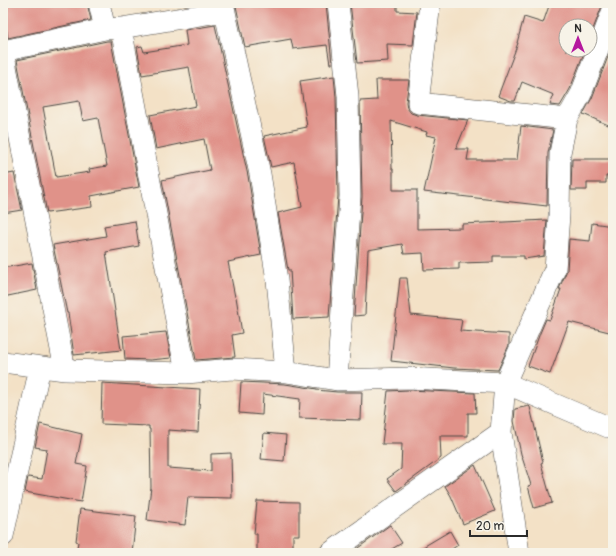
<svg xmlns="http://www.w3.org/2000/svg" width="616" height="556" font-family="Pangolin,sans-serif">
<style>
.building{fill:#e09289;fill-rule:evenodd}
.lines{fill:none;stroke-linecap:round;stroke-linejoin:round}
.minor-casing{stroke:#494642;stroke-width:22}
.minor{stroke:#fff;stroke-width:21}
</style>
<rect width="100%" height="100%" fill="#f7f3e8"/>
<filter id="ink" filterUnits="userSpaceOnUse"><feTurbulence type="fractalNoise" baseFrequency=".025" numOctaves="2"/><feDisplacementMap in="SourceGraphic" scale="8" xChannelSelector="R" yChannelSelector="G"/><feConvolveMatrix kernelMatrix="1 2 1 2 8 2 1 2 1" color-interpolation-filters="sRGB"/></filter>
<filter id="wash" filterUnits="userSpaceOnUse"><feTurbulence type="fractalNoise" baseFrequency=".012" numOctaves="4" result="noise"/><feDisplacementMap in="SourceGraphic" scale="16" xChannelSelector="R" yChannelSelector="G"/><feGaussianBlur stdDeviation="0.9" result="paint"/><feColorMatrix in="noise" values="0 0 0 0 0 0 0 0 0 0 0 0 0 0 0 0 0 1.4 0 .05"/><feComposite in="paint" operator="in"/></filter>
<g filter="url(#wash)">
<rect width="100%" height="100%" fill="#f3e1c6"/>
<g id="blocks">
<path class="building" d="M3,3H87L91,20L8,38L3,9Z
M253,3H326L332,64H330L327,45L293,49L291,39L245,47L236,6Z
M350,3H397V11L417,12L413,45L387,44L388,61L357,63Z
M550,3H604L602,6L590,37V26H566V50H585L570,89L560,106L550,105L554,95L522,82L515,101H511L498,96L518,43H517L524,17L543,23Z
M215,25L248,176L261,255L228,262L235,297H236L242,333L232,335L235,357L196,360L162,180L210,170L204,139L156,149L150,115L196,106L189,67L142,75L137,47L142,46L144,52L187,45L185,30Z
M107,41H111L139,187L91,196L92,207L47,213L17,60ZM79,101L83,121L98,118L107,166L89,169L90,172L56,177L43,107Z
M613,44V127L583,114L592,98Z
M334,76L336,97L338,196L329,317L293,319L290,270H288L278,213L302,207L294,162L271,167L264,136L307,127L300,81Z
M376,80H409L406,102L407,108L411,113L417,115L468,120L456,149H469L467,160H517L521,126L553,130L548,153L547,206L424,192L436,137L426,135L427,132L391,121L392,169H393V190H417V229L462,228V224L547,220L544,256L524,259V256H493V262L459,263V269L424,270L423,253L404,254L402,244L368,250L365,315L354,316L362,197L360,101L377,100Z
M572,159H613V176H606V183H587V190H571Z
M14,173L22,210L3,213V175Z
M135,221L139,246L106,252L121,350L74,355L68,313H67L53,245L106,236L104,226Z
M592,223L613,226V333L569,322L550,374L528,366L540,333L546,319L550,320L561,289H559L567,270L569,239L590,241Z
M32,263L37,290L3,297V268Z
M400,278H407L411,315L462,320L460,331L509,334V345L498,370L454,368L391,361Z
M166,332L171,358L150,360L125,359L123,336Z
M241,382L285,384L317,389L316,390L337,392H362L361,420L299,418L300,399L263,394L262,415L239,413Z
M102,383L200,389L198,432L168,430V468L211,471V454L231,453L232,498L188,497L185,525L147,520L151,487L150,429H149V426L101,424Z
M408,390L475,393L476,413H468V436H440L441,458L396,491L387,479L401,469L402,444H382L388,391Z
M529,406L530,407L543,462L541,463L552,503L534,508L528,486L531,485L521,454L514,421L515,409Z
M40,424L82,434L76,464L87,466L81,502L25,492L28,477L42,479L47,449L35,447Z
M264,433L286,435L284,461L261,459Z
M475,465L495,511L463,524L451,496L445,486Z
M257,501L299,502V535H293V553H257V534H254Z
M80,509L136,516L132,553H76L78,542L76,541Z
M390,525L402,543L385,553H351Z
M450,531L458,545L446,553H413Z"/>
</g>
</g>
<g filter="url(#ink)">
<use href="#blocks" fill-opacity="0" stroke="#494642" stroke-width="1"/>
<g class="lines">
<g class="minor-casing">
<path id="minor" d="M99,3L105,29
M223,3L260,174L277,280L286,372
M430,3L418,103L567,119
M121,28L186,373
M3,51L65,370
M3,51L105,29L121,28L225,11
M3,362L65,370L186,373L232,369L286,372L337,380L408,378L505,383L608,427H613
M337,380L350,196L348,96L338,3
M3,536L40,367
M330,553L501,432
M519,553L501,432L505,383L555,269L559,215L560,153L567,119L581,94L613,10"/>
</g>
<use href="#minor" class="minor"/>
</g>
</g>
<rect width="616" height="556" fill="none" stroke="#f7f3e8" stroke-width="16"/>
<g transform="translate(578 38)"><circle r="19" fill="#f7f3e8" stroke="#a5a39c"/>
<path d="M0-3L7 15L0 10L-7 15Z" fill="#b5179e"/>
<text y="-6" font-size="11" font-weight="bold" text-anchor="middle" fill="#2b2b2b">N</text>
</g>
<path d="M470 530v6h57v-6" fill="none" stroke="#2b2b2b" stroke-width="2"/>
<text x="476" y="530" font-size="12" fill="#2b2b2b" stroke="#f7f3e8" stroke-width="3" paint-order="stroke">20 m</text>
</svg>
